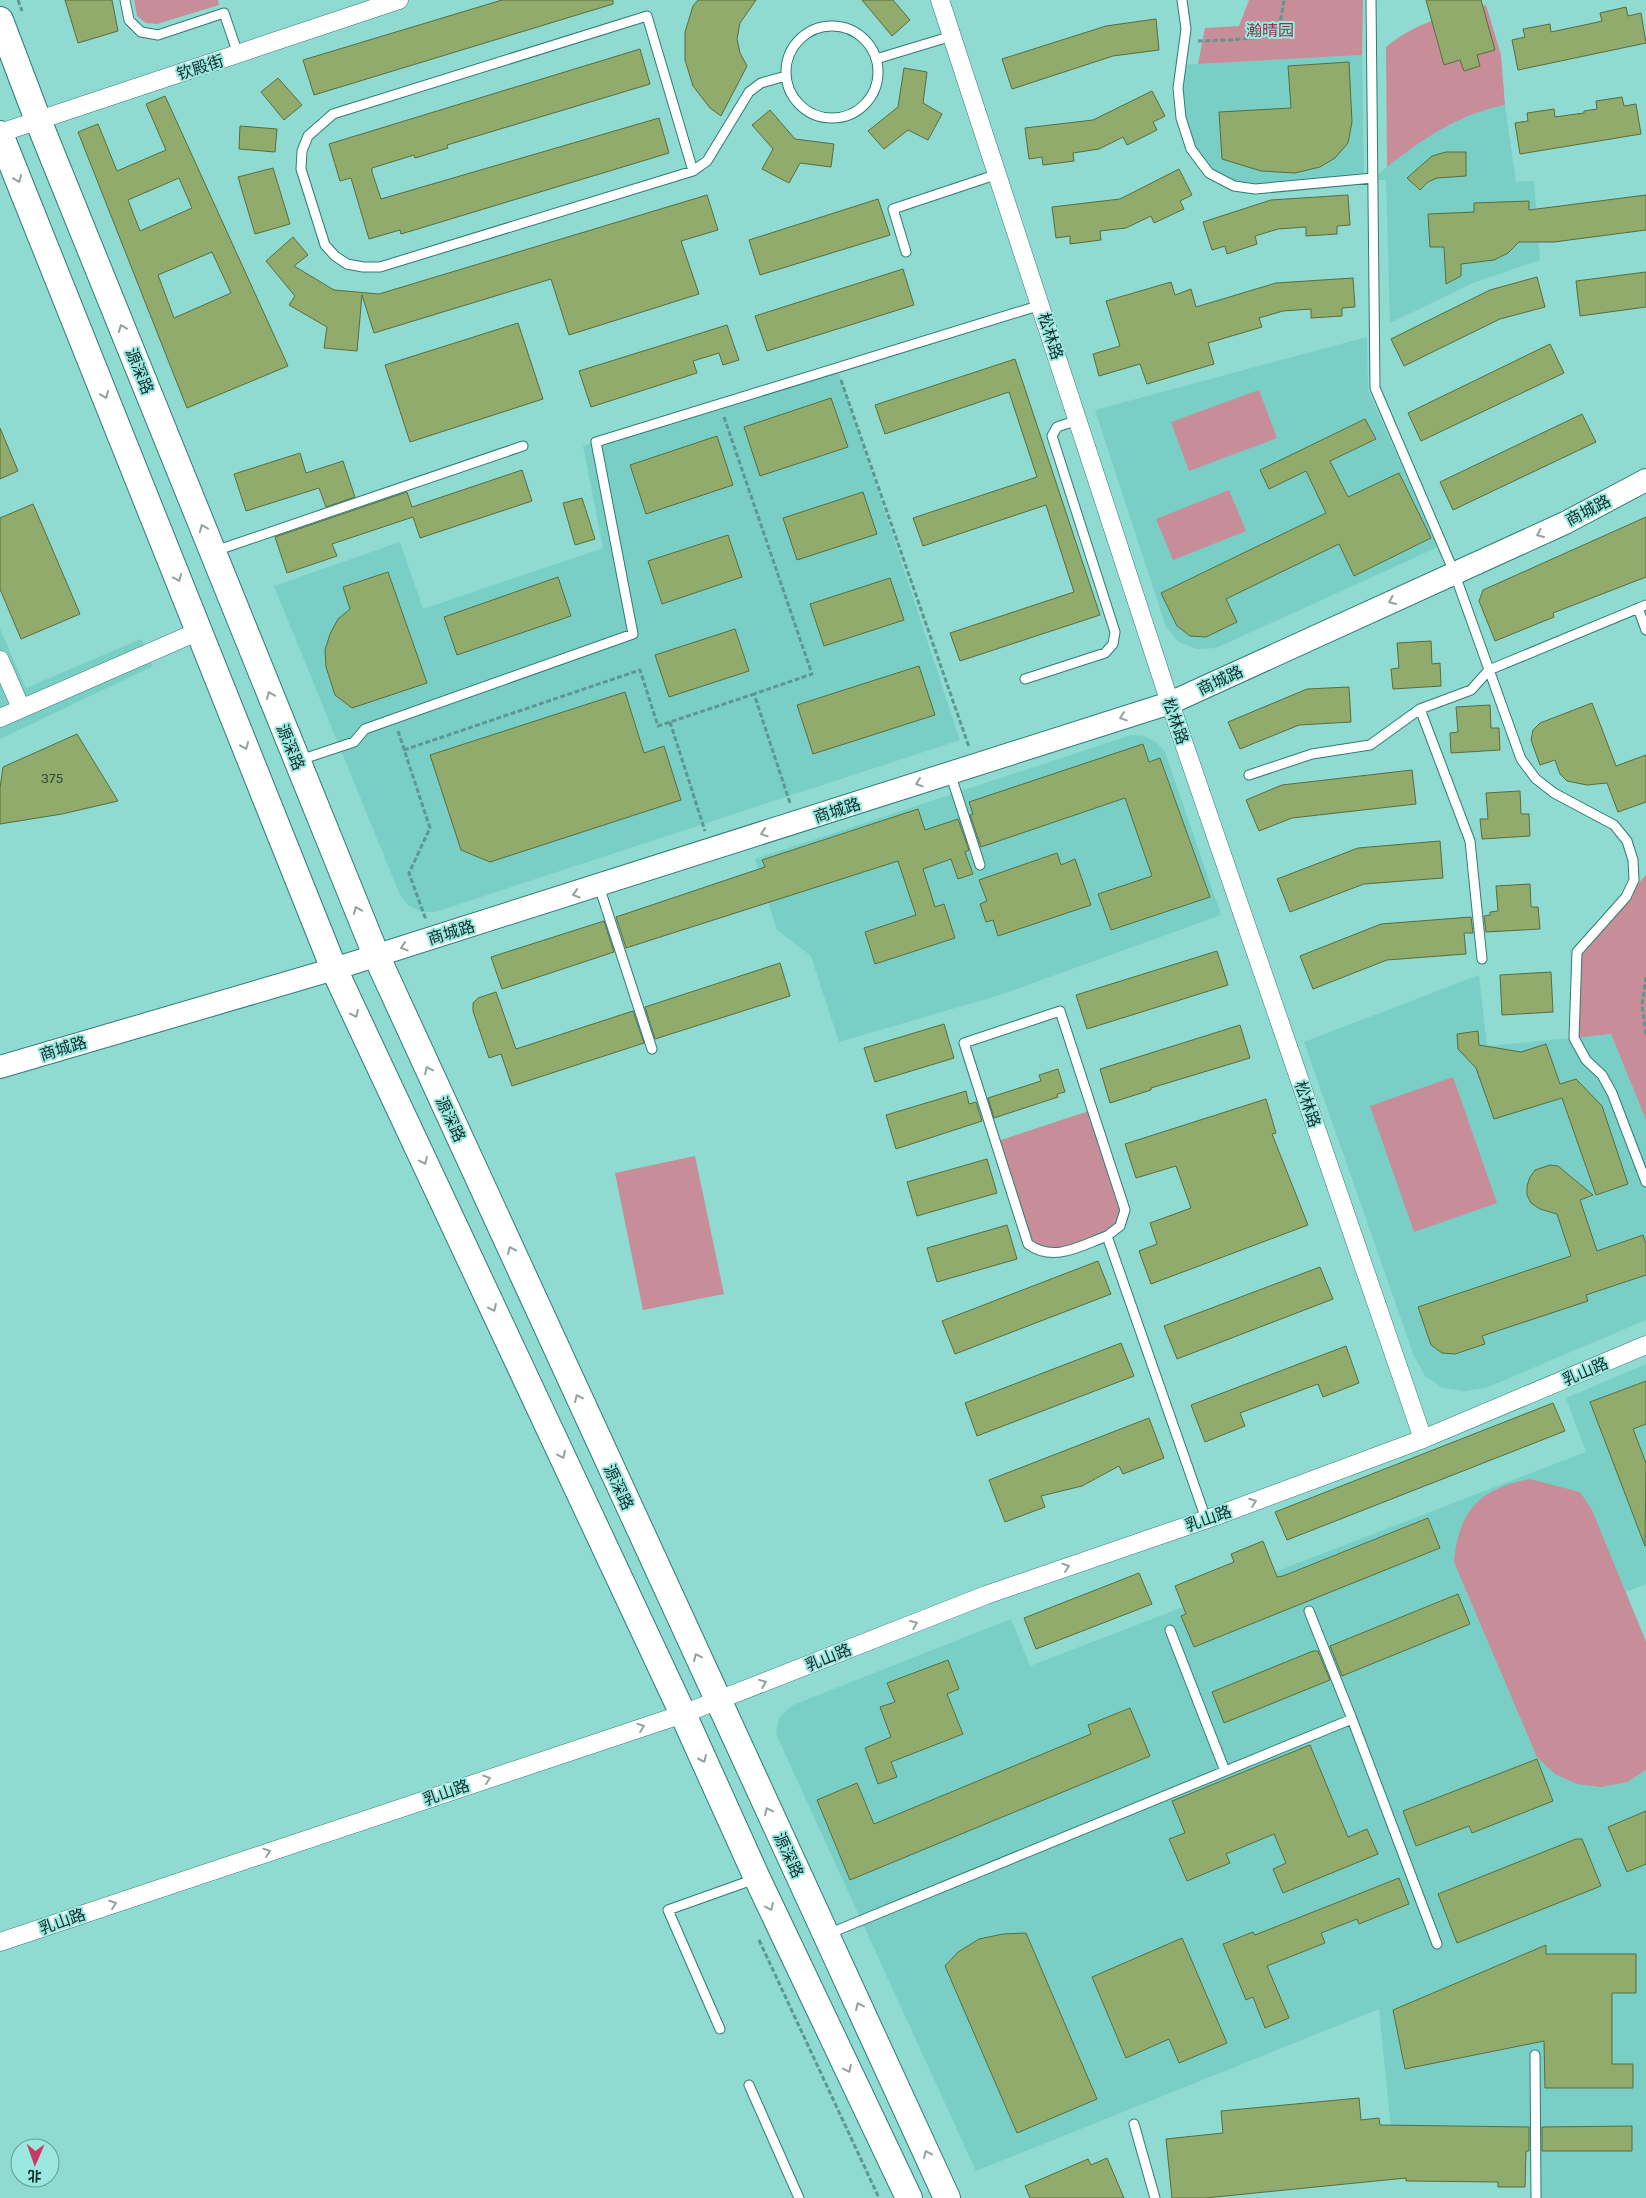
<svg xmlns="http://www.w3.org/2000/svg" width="1646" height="2198" font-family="Karla,'Noto Sans SC',sans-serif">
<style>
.built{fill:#79cfc6}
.green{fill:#c78d98}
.building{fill:#90ab6b;stroke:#596d3d;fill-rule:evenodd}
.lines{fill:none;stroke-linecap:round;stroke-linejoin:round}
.service-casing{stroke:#307c75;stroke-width:11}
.minor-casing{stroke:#307c75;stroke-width:19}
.tertiary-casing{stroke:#307c75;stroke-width:24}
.secondary-casing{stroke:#307c75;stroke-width:28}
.path{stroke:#5d9791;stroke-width:3;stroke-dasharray:5 2.5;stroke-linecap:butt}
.service{stroke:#fff;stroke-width:9}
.minor{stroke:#fff;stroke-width:18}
.tertiary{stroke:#fff;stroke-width:22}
.secondary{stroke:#fff;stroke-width:26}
.oneway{stroke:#92a09f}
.labels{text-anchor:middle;stroke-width:4;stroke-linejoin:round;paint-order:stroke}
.number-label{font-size:14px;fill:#2e4c3a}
.park-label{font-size:16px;fill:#8e344b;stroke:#9ce7df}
.street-label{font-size:16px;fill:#0d2d2a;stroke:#9ce7df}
</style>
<rect width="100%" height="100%" fill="#8fdad1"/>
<path class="built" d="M1362,55L1364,179L1373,178L1419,141L1447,125L1485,108L1505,105L1516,182L1534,181L1540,260L1473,283L1390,323L1386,180H1355L1255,189L1209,173L1191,149L1181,118V65Z
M1367,337L1368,390L1438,547L1216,648L1197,649L1179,642L1166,627L1095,410Z
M837,367L960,740L435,912H421L409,906L400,895L274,586L400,542L423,609L603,548L583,446Z
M0,629L26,688L141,639L153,666L0,739Z
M1131,735L1144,736L1156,742L1165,752L1221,915L1000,995L839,1042L811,956L777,930L755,859Z
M1479,975L1487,1046L1611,1034L1646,1120V1320L1486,1388L1464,1391L1443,1388L1425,1376L1414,1356L1304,1042Z
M1646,1364V1584L1626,1592L1646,1641V2198H1536L1535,2151L1393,2149L1379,2009L976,2171L776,1734L779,1718L793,1705L1011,1619L1030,1666L1586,1452L1566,1398Z"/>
<path class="green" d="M134,0H218L219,5L157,24L146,23L137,16Z
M1249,0H1363L1362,55L1198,64L1205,28L1239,26Z
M1486,5L1501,55L1505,105C1459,114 1422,139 1387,167L1386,47C1418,21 1446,16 1486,5Z
M1259,390L1277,438L1189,471L1171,422Z
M1229,490L1246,531L1173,560L1156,519Z
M1646,875V1120L1611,1034L1574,1038L1577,952Z
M1453,1077L1497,1203L1414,1232L1370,1106Z
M1092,1110L1125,1210L1120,1226L1054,1254L1028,1244L995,1142Z
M695,1156L724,1294L643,1310L615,1173Z
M1530,1479L1580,1492L1592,1510L1646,1642V1770L1627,1782L1601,1787L1577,1784L1555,1774L1537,1757L1454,1562C1459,1509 1480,1489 1530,1479Z"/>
<path class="building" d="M65,0H112L118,31L78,43Z
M502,0H613V4L314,95L303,60Z
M698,0H756L740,23L737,39L740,53L747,66L721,116L710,108L693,86L685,60V32L693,6Z
M862,0H893L910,20L892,36Z
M1426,0H1481L1495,50L1477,55L1480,66L1464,71L1460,60L1444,65Z
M1626,7L1628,16L1641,13L1646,43L1518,70L1512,40L1525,37L1523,29L1550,24L1551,32L1589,24L1602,21L1600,13Z
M1156,19L1159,50L1113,56L1012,89L1002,59L1106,26Z
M640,49L650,84L447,145L448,148L415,158L414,155L372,168V172L381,199L659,118L669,153L401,234L400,230L369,239L351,178L340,181L329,144Z
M1349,62L1352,122L1348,143L1335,158L1320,167L1295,173L1261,171L1222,159L1219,112L1291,108L1288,66Z
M904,68L927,72L923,103L942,114L928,140L908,130L884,149L868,131L898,107Z
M278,78L302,105L284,120L261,92Z
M1152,91L1165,116L1153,122L1157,130L1127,145L1123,137L1099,149L1073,153L1074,161L1043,165L1042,157L1029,159L1025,128L1093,120Z
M165,96L288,366L187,408L78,132L98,124L117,171L166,150L146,104ZM179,178L192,208L140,231L128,200ZM212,252L231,293L174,318L158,275Z
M1622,97L1624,106L1636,104L1641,134L1520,154L1515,123L1528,121L1527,113L1554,109L1555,117L1584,113V111L1597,109L1596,101Z
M770,110L795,139L834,144L831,167L800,163L789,183L762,169L773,149L752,125Z
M240,126L277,129L275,152L239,149Z
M1446,152H1466V176L1437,178L1428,182L1420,190L1407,178L1432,156Z
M273,168L290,224L255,234L238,177Z
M1179,169L1192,195L1180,201L1184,209L1154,223L1151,216L1126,228L1100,231L1101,240L1070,244V236L1056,238L1052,207L1120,199Z
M707,195L718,230L681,241L699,294L569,335L551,279L374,333L362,295L357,351L324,348L327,327L289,305L295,296L266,261L293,237L308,255L294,266L334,290L379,294Z
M1348,195L1350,225L1337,226V234L1306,236V227L1278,229L1255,236L1257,244L1227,254L1225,246L1212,250L1203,222L1271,200Z
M1646,195V230L1554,242H1519L1508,253L1494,260L1461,264V276L1446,284L1444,247H1430L1428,214L1474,212V203L1529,201V210Z
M878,199L890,235L760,275L749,240Z
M903,269L914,305L767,351L755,316Z
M1646,272V307L1580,316L1576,281Z
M1537,277L1545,307L1500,319L1404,366L1391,339L1490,290Z
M1353,278L1355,307L1342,308V316L1311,318V309L1283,311L1259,318L1262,327L1208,343L1214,364L1147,384L1140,364L1099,376L1093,354L1120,346L1106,301L1171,282L1175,295L1191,289L1196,307L1276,283Z
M518,323L543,399L410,442L385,365Z
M727,325L739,360L723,365L719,353L693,361L697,373L591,407L579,371Z
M1550,344L1564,373L1421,441L1408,413Z
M1015,359L1100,615L960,661L950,633L1074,592L1046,505L923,546L913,518L1037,477L1009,392L885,434L875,405Z
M831,398L848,447L760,476L744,427Z
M1582,414L1596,442L1453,510L1440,482Z
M1365,419L1376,439L1330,461L1348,497L1399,473L1431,538L1354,576L1339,544L1226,599L1237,622L1206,637L1190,636L1177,626L1161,593L1326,513L1306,471L1269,489L1260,470Z
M0,428L18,471L0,479Z
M717,436L733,485L646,514L630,465Z
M300,453L306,473L343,461L355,497L326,507L319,488L246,511L234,474Z
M522,470L532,501L420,538L413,517L332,544L337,556L287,573L275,537L407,492L412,507Z
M863,492L877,534L797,560L783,518Z
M582,498L595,539L575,545L563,503Z
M33,504L80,614L21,639L0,589V518Z
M1646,517V577L1553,613L1554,617L1495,641L1479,601L1483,590Z
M728,535L742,577L662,604L648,561Z
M388,572L427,683L352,708L335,695L326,667L325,650L330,634L338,619L350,609L343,587Z
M558,577L571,616L457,655L444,617Z
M890,578L904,620L824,646L810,604Z
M735,629L749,671L669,697L655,655Z
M1431,641L1432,664L1440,663L1441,686L1393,689L1391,669L1399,668L1397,643Z
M919,666L935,715L813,754L797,705Z
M1349,687L1351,722L1299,725L1240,749L1228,722L1307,689Z
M625,692L644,753L664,746L681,800L490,862L461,850L430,755Z
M1592,703L1616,766L1646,755V802L1618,812L1607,783L1587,785L1567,781L1560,774L1555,760L1540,765L1531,740L1533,730L1540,723Z
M1490,705L1491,728H1499L1500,750L1451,753L1450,733L1458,732L1456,707Z
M77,734L118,801L62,814L0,824V788L3,767Z
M1143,744L1149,762L1160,758L1210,897L1111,930L1098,894L1152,876L1125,798L981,847L970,815L973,814L969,802Z
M1412,770L1416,804L1292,818L1259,831L1246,800L1282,785Z
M1520,791L1521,814H1529L1530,836L1482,839L1480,819H1488L1486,793Z
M918,809L925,830L958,819L969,850L965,852L973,874L958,879L951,859L923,869L935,907L944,904L955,938L875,964L865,932L916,915L898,861L626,948L616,917L765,867L762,860Z
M1440,841L1443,878L1364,884L1290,912L1277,879L1358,848Z
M1057,853L1061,865L1075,859L1091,905L998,936L993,920L986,922L980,904L987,901L979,880Z
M1530,884L1531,907H1538L1540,929L1486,932L1484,916L1490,915V912L1498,911L1496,886Z
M1471,917L1473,933H1464L1466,954L1387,960L1313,989L1300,956L1381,924Z
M604,921L614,952L502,989L491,957Z
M1217,951L1228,985L1087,1029L1076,995Z
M780,963L790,996L655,1039L645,1007Z
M1551,972L1553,1012L1502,1015L1500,975Z
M496,992L516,1049L633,1011L644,1043L512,1086L501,1054L489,1058L473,1011V1003L478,998Z
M944,1024L954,1058L875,1082L864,1048Z
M1240,1025L1250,1058L1151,1088V1090L1110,1103L1100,1069Z
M1478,1031L1479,1045L1521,1052L1546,1044L1560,1084L1576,1079L1602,1106L1628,1184L1596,1195L1562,1098L1494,1119L1476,1068L1458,1049L1457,1034Z
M1058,1069L1065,1092L1057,1094L1058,1097L994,1118L988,1098L1041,1081L1039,1075Z
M966,1091L969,1104L976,1102L982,1121L896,1149L886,1115Z
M1266,1099L1276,1133L1272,1134L1308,1225L1151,1284L1139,1251L1157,1244L1150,1223L1191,1208L1176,1166L1136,1178L1125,1144Z
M987,1159L997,1193L917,1216L907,1182Z
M1550,1165L1558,1166L1593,1195L1580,1200L1597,1251L1643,1235L1646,1244V1275L1586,1295L1588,1301L1482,1336L1485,1344L1455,1354L1442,1353L1431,1345L1418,1307L1571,1256L1557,1214L1540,1209L1531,1203L1527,1195V1186L1530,1177L1535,1170Z
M1007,1225L1017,1259L937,1282L927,1248Z
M1098,1261L1111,1294L955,1354L942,1321Z
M1320,1267L1333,1299L1177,1359L1164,1326Z
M1121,1343L1134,1376L977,1436L965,1403Z
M1346,1346L1359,1383L1323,1397L1318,1384L1240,1413L1245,1426L1205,1442L1191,1405Z
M1646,1381V1424L1633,1429L1646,1463L1645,1546L1590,1402Z
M1553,1403L1565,1431L1287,1540L1275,1512Z
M1149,1418L1164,1458L1123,1474L1119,1466L1082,1486L1041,1496L1045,1507L1005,1522L989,1480Z
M1428,1518L1440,1548L1194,1647L1181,1616L1186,1614L1175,1586L1234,1562L1231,1554L1263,1541L1277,1577L1283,1576Z
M1139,1573L1152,1604L1036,1649L1024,1618Z
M1458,1594L1470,1624L1342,1676L1330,1646Z
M1313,1651H1318L1330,1680L1224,1723L1212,1692Z
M948,1660L959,1689L947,1694L963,1734L891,1762L897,1777L878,1784L865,1748L891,1737L880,1707L895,1702L887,1683Z
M1130,1708L1150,1756L850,1880L817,1800L857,1783L874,1824L1091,1734L1088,1725Z
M1310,1745L1348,1837L1367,1829L1378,1854L1283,1893L1273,1869L1286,1863L1274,1834L1226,1854L1230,1863L1187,1881L1169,1839L1185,1833L1172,1801Z
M1537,1759L1553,1801L1472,1833L1469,1826L1416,1846L1403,1811Z
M1646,1811V1864L1627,1872L1608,1827Z
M1576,1839H1582L1601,1886L1457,1943L1438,1894Z
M1399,1878L1409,1904L1359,1924L1357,1919L1321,1933L1325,1943L1267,1966L1289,2018L1265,2028L1253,1997L1246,2000L1223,1944L1253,1932L1255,1935Z
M1026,1933L1097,2099L1017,2133L945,1966L958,1952L979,1939L1003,1934Z
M1182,1938L1227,2043L1179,2063L1169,2039L1126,2058L1092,1977Z
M1546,1945V1954H1636V1993H1612V2064H1633V2088H1545L1544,2041L1405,2069L1393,2010Z
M1359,2098L1361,2120L1379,2118L1380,2125L1529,2127V2151H1526L1525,2187H1498V2182L1406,2181V2178L1205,2198H1172L1166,2139L1223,2133L1221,2111Z
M1632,2126V2151H1542V2127Z
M1107,2158L1124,2198H1030L1025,2186L1088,2159L1091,2165Z"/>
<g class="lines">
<g class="service-casing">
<path id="service" d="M125,0L129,20L141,32L158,35L224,13L238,54
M1182,0L1186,29L1178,88L1181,118L1191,149L1209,173L1234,186L1255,189L1373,178
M1371,0L1375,388L1454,572L1521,759L1536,779L1554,793L1614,825L1627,841L1633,860L1634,880L1626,897L1577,952L1574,1038L1586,1060L1602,1075L1612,1093L1646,1182
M786 72a46 46 0 1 1 92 0a46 46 0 1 1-92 0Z
M876,59L952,36
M693,171L647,16L333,114L308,136L302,151L301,169L325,245L335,256L347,264L363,267H380L693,171L707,161L749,92L761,83L786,76
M906,252L893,209L998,174
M215,551L523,446
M1638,608L1646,630
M1025,679L1105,653L1113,644L1115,632L1052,436L1057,427L1078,420
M300,760L354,742L365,729L633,634L596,442L1041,305
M950,773L980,865
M1249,775L1312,754L1370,745L1420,709
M599,886L652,1049
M1482,959L1470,841L1420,709L1471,690L1489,670L1646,605
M1107,1236C1080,1246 1054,1263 1028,1244L964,1043L1060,1011L1125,1210L1120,1226L1107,1236L1206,1519
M1309,1611L1352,1719
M1170,1630L1225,1771
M828,1934L1352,1719L1437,1944
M720,2029L668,1910L755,1879
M1535,2055L1536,2198
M749,2085L799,2198
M1134,2124L1155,2198"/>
</g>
<g class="minor-casing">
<path id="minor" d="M940,0L1170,703L1423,1439
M0,133L399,0
M0,660L21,708
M0,718L199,631
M0,1942L683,1714L986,1595L1216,1516L1423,1439L1646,1345"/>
</g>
<g class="tertiary-casing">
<path id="tertiary" d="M0,1067L334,969L1170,703L1565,523L1646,480"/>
</g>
<g class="secondary-casing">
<path id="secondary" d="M0,20L38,120L376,955L947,2198
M0,134L334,969L683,1714L757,1878L909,2198"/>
</g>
<path class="path" d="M18,0L22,11
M1198,41C1214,40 1265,41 1275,30C1282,22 1282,10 1284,0
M841,380L969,747
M724,417L812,674L754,694L790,803
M670,722L705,831
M398,731L430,828L409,873L426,920
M404,750L640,670L658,726L754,694
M1646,977L1642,1005L1646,1035
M759,1940L879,2198"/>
<use href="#service" class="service"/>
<use href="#minor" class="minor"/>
<use href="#tertiary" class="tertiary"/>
<use href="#secondary" class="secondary"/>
</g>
<defs><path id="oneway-chevron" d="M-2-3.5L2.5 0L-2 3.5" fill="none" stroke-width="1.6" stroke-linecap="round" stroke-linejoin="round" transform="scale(1.25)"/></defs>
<g class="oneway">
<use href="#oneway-chevron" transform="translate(18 179) rotate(68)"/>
<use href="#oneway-chevron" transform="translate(122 328) rotate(-112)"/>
<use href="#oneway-chevron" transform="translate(105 395) rotate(68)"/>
<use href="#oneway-chevron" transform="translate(203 528) rotate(-112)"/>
<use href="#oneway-chevron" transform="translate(1540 534) rotate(156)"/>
<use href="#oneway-chevron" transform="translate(178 578) rotate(68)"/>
<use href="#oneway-chevron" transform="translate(1392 601) rotate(155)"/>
<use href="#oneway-chevron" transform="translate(270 695) rotate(-112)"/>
<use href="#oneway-chevron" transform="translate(1123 717) rotate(162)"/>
<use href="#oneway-chevron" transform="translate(245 746) rotate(68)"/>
<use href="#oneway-chevron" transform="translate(919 783) rotate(162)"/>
<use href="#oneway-chevron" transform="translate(764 833) rotate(162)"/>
<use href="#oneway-chevron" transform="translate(576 894) rotate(163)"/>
<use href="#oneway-chevron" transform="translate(357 910) rotate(-112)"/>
<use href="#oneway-chevron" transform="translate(404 947) rotate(162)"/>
<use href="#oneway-chevron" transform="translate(355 1014) rotate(65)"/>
<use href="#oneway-chevron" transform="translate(428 1070) rotate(-115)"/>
<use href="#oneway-chevron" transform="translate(424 1161) rotate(65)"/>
<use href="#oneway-chevron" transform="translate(511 1250) rotate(-115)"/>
<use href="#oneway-chevron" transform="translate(493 1308) rotate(65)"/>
<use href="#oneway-chevron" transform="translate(578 1398) rotate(-115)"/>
<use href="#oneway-chevron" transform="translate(562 1455) rotate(65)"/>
<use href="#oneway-chevron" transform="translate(1253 1502) rotate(-20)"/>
<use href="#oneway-chevron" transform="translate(1066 1567) rotate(-19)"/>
<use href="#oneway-chevron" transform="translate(914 1624) rotate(-22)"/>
<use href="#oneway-chevron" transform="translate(697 1657) rotate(-115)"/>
<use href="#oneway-chevron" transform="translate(763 1683) rotate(-22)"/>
<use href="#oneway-chevron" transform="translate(641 1727) rotate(-19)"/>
<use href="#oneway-chevron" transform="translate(703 1759) rotate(66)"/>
<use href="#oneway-chevron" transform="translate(487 1779) rotate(-19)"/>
<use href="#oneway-chevron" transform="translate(768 1811) rotate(-115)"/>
<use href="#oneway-chevron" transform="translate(267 1852) rotate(-19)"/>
<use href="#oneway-chevron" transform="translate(113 1904) rotate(-19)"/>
<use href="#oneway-chevron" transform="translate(770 1907) rotate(65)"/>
<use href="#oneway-chevron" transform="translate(859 2006) rotate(-115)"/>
<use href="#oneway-chevron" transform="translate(848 2069) rotate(65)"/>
<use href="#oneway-chevron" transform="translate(927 2154) rotate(-115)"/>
</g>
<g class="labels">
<g class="number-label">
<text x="52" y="783">375</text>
</g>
<g class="park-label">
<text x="1270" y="36">瀚晴园</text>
</g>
<g class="street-label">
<text transform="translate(200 67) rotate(-18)" y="6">钦殿街</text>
<text transform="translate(1051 336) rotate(72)" y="6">松林路</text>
<text transform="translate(140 371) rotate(68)" y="6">源深路</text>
<text transform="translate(1588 510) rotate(-27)" y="6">商城路</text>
<text transform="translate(1220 680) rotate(-25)" y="6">商城路</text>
<text transform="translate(1176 721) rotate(71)" y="6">松林路</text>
<text transform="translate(291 747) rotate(68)" y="6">源深路</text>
<text transform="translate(837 810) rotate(-18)" y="6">商城路</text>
<text transform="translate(451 932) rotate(-17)" y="6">商城路</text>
<text transform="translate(63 1048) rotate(-17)" y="6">商城路</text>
<text transform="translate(1308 1104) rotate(71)" y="6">松林路</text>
<text transform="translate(451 1119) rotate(65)" y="6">源深路</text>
<text transform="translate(1585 1371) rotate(-23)" y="6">乳山路</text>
<text transform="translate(619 1487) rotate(65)" y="6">源深路</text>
<text transform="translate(1208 1518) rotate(-19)" y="6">乳山路</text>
<text transform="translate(828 1657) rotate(-22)" y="6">乳山路</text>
<text transform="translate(446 1792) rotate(-19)" y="6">乳山路</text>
<text transform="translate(789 1855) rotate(65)" y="6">源深路</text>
<text transform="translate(62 1921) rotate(-19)" y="6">乳山路</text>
</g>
</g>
<g transform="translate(35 2163) rotate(182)"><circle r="24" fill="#9ce7df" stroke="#639d97"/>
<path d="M0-4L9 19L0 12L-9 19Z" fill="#c83a64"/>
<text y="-8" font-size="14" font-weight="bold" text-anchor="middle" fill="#0d2d2a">北</text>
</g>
</svg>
